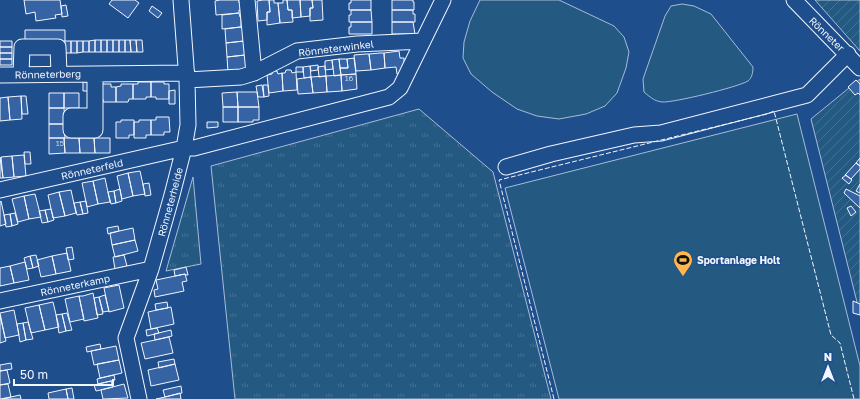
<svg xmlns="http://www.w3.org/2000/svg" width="860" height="399" font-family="'Golos Text',sans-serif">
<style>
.grass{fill:url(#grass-tufts);stroke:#a8bbd7}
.garden{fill:url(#garden-furrows);stroke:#a8bbd7}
.pitch{fill:#245a82;stroke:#a8bbd7}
.building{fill:#3563a3;stroke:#f2f6ff}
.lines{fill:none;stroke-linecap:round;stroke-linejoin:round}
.minor-casing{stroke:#f2f6ff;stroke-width:17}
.minor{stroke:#1f4e8c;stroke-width:15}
.fence{stroke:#f2f6ff;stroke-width:1;stroke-dasharray:5 2;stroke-linecap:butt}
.labels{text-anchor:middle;stroke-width:3;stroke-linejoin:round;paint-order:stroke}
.number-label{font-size:8px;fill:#c3d1e8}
.street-label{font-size:10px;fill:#f2f6ff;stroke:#1f4e8c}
.poi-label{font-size:10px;font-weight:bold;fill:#f2f6ff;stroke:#1f4e8c;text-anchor:start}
</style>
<defs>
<pattern id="grass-tufts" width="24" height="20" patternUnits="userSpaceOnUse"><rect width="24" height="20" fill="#245a82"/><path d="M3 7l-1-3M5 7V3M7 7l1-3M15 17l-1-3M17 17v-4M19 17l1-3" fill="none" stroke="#447295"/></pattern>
<pattern id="garden-furrows" width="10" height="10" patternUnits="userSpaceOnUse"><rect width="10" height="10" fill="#245a82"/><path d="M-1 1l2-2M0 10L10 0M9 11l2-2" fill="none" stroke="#447295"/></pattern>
</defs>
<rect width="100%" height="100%" fill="#1f4e8c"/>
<path class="grass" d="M419,109L493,172L551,399H235L211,166Z
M193,177L201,264L166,271Z"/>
<path class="garden" d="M815,0H860V51Z
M860,79V314L811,119Z"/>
<path class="pitch" d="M480,0H559L614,26L624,37L629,52L626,68L617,93L605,106L586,114L559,119L537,116L517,109L492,92L471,74L463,58L464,42L470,21Z
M682,4L694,6L711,14L753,67C753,72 752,78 748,81C738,87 673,103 662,102C654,101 650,97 644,92L643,79L665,16L671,6Z
M797,114L860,366V399H559L505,188Z"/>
<path class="building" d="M24,0H60L62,14L55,15L56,18L36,21L35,12L26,14Z
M112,0H135L139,3L128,18L109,4Z
M220,0H239V3H240L241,10H239V13L216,15L215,1Z
M263,0H269L270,12H267V20L258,21L257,1Z
M269,0H274V3H278L280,23L267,25V12H270Z
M283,0H287L288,10H292L293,22L280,23L278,3H283Z
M287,0H300L301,17L292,18V10H288Z
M300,0H312L313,8H310V16L301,17Z
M312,0H322L323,20L310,21V8H313Z
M351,0H371V10H349V3H351Z
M392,0H413V2H414V10H392Z
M66,5L68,16L62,17L61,6Z
M152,6L162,13L158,18L149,11Z
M351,10H371L372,22H349V15H351Z
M392,10H413V14H415V22H392Z
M239,13L240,17H241V27L222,29V15Z
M351,22H372V34H349V27H351Z
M392,22H413L415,34H392Z
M240,27H243L244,41L226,43L225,29Z
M25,30H65V41H25Z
M95,40H101V52H95Z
M95,40V52H89V41Z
M101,40H107V52H101Z
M107,40H113V52H107Z
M113,40H119V52H113Z
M119,40H125V52H119Z
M125,40H130L131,52H125Z
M130,40H136L137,52H131Z
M136,40H142L143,52H137Z
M0,41H12V47H0Z
M65,41H71V53H65Z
M71,41H77V53H71Z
M77,41H83V52L77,53Z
M83,41H89V52H83Z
M244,41L245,55L227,57L226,43Z
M0,47H12V53H0Z
M399,51L400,58H404V74H397L396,67L385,68L384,53Z
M0,53H12V59H0Z
M380,53H384L385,68L371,70L369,54Z
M366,54H369L371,70L356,71L354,55Z
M245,55L248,66L246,67V70L228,72L227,57Z
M354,58L356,74L341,75L340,68H348L347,59Z
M0,59H12V65H0Z
M339,59H347L348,68H340Z
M339,59L341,75L334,76L332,60Z
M332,60L333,69L325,70V61Z
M318,65V70L311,71L310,66Z
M310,66L311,77L304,78L303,67Z
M325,66L326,76L319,77L318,67Z
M296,67H303V72H296Z
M286,70H291L292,73L296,72L297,90L283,91L282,73H285Z
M273,71H277L278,74L282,73L283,91L269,93L267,75L272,74Z
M356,74L357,89L342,91L341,75Z
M341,75L342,91L327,92L326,76Z
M326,76L327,92L313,93L311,77Z
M311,77L313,93L298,94L297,79Z
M856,80L860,84V95L858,93L855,95L848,87Z
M83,82H91V91H83Z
M138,82H151V97H146V99H133V84H138Z
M151,82H164V84H169V99H156V97H151Z
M97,84H111V87H116V102H103V99H98Z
M121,84H133V99H129L128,102H116V87L121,86Z
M262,85L264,97H258L256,86Z
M263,85H268L269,96L264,97Z
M175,90V104H169V91Z
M237,92H257L259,107H238Z
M237,92L238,107H223L222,93Z
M49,93H64V108H49Z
M64,93H79V108H64Z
M21,96H26L28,114H22Z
M21,96L22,119L10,120L8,97Z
M8,97L10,120L0,121V98Z
M223,107H238V122H223Z
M238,107H259V120H253V122H238Z
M49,108H64L65,124H49Z
M156,117H169L170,132H164V135H151V120H156Z
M121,120H134V135H129V138H116V122H121Z
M139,120H151V135H146V138H134V122H139Z
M207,122H218V127L207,128Z
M49,124H64L65,138H49Z
M49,138H64L65,153L49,154Z
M64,138H79L80,153H65Z
M79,138H94L95,153H80Z
M94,138H110V153H95Z
M24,152H30L31,164H25Z
M24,155L26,176L14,177L12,156Z
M12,156L14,177L3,178L1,157Z
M0,157L3,178H0Z
M860,158V166L856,163Z
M856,163L860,166V169L851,179L845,175Z
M140,171L145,194L133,196L128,173Z
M128,173L133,196L122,199L117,176Z
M846,175L852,180L849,184L842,178Z
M105,178L110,202L98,204L93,181Z
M93,181L98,204L87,207L82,183Z
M149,183L151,195L145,196L143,184Z
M860,184V193L856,191Z
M120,189L122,201L116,203L114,191Z
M846,189L860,196V208L844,193Z
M71,190L76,213L65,216L59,192Z
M114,191L116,203L111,204L108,192Z
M59,192L65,216L53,218L48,195Z
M35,194L41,217L29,219L24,196Z
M24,196L29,219L18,222L12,199Z
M1,201L6,224L0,226V202Z
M86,201L88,213L83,214L80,202Z
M80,202L83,214L77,215L74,203Z
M851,206L856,212L851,216L847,208Z
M51,209L54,220L48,222L45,210Z
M45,210L48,222L42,223L39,211Z
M15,213L18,224L12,226L10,214Z
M10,214L12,226L6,227L4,215Z
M118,226L119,231L108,234L107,228Z
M133,228L135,240L112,245L110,233Z
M135,240L138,251L115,257L112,245Z
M72,247L74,259L68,260L66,248Z
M67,253L71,271L56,274L52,256Z
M36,255L39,266L33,268L30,256Z
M124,255L127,266L115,269L113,257Z
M30,256L33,268L27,269L24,258Z
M52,256L56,274L41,277L37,260Z
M25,262L29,280L14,283L10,266Z
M10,266L14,283L0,286V268Z
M186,267L188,275H185V274L175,276L174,270Z
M185,274L187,281L182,282L184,291L155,297L154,290L158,289L156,280Z
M119,285L124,308L109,312L104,288Z
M93,293L98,318L84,321L79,296H83Z
M105,295L109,311L103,312L99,297Z
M79,296L84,319L70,322L65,299Z
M99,297L103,314L97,315L94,298Z
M853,301L860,304V315L853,313Z
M53,302L59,327L45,330L39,305Z
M167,302L168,308L156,310L155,304Z
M39,305L45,330L31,333L25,308Z
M171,307L174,324L151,329L148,312Z
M14,310L19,335L5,338L0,313Z
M67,313L72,330L66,331L62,314Z
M62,314L66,331L59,333L56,315Z
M0,316L6,341L0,343Z
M28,322L33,339L26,340L23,323Z
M23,323L26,340L20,342L17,324Z
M157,328L159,333L147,336L146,330Z
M171,330L172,336L155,340L154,334Z
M169,337L173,353L145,359L141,343Z
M100,344L101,349L87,352L86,347Z
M116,346L119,360L94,365L91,351Z
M174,359L175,364L159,368L158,362Z
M119,360L122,373L100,378L97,364Z
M11,363L12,369L0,371V365Z
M175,364L179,380L151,386L148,370Z
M7,370L10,383L0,385V371Z
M114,375L115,380L98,384L97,379Z
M111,381L113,387L96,391L94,385Z
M8,384L11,397L0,399V385Z
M124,384L128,398L103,399L101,390Z
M181,386L182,393L165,397L163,390Z
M72,388L74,399H68L66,389Z
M66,389L68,399H49L48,393Z
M180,393L181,399H156L165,397Z
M20,395L21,399H3L11,397Z"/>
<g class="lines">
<g class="minor-casing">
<path id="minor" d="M247,0L254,73
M794,0L860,68
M95,74V130H71V116H95
M0,75L187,73
M21,75L22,47H58L59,74
M187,80L241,77L254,73L297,51L357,44L423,41
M506,167L551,154L634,135L661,133L807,95L848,54
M0,190L184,148H194L389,97L400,88L443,0
M0,301L151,269
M139,399L126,338L151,269L172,195L184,148L188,125L187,80L181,0"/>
</g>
<use href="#minor" class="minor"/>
<path class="fence" d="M554,399L499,180L767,114L774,111L831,335L840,343L854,399"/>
</g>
<defs>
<g id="stadium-pin" transform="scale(1)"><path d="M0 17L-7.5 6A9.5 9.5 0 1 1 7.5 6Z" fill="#ffb74d" stroke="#1f4e8c"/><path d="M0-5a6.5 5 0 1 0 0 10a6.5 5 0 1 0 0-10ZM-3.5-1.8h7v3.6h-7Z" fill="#111"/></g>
</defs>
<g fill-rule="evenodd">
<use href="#stadium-pin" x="683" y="260"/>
</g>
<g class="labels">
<g class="number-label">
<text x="349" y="81">16</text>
<text x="60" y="146">15</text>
</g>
<g class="street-label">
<text transform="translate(827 34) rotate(44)" y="4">Rönneter</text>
<text transform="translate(336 48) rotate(-7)" y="4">Rönneterwinkel</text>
<text transform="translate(48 74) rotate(-1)" y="4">Rönneterberg</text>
<text transform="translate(92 169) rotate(-13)" y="4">Rönneterfeld</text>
<text transform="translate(170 202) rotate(-75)" y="4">Rönneterheide</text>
<text transform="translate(75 285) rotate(-12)" y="4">Rönneterkamp</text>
</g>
<g class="poi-label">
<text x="697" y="264">Sportanlage Holt</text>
</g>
</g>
<g transform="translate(828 367)" stroke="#1f4e8c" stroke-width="3" paint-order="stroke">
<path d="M0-3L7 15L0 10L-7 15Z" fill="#f2f6ff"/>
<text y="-6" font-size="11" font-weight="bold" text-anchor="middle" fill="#f2f6ff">N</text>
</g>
<path d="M14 379v6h99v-6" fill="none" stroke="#f2f6ff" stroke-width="2"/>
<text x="20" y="379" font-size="12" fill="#f2f6ff" stroke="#1f4e8c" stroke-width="3" paint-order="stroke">50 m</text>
</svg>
